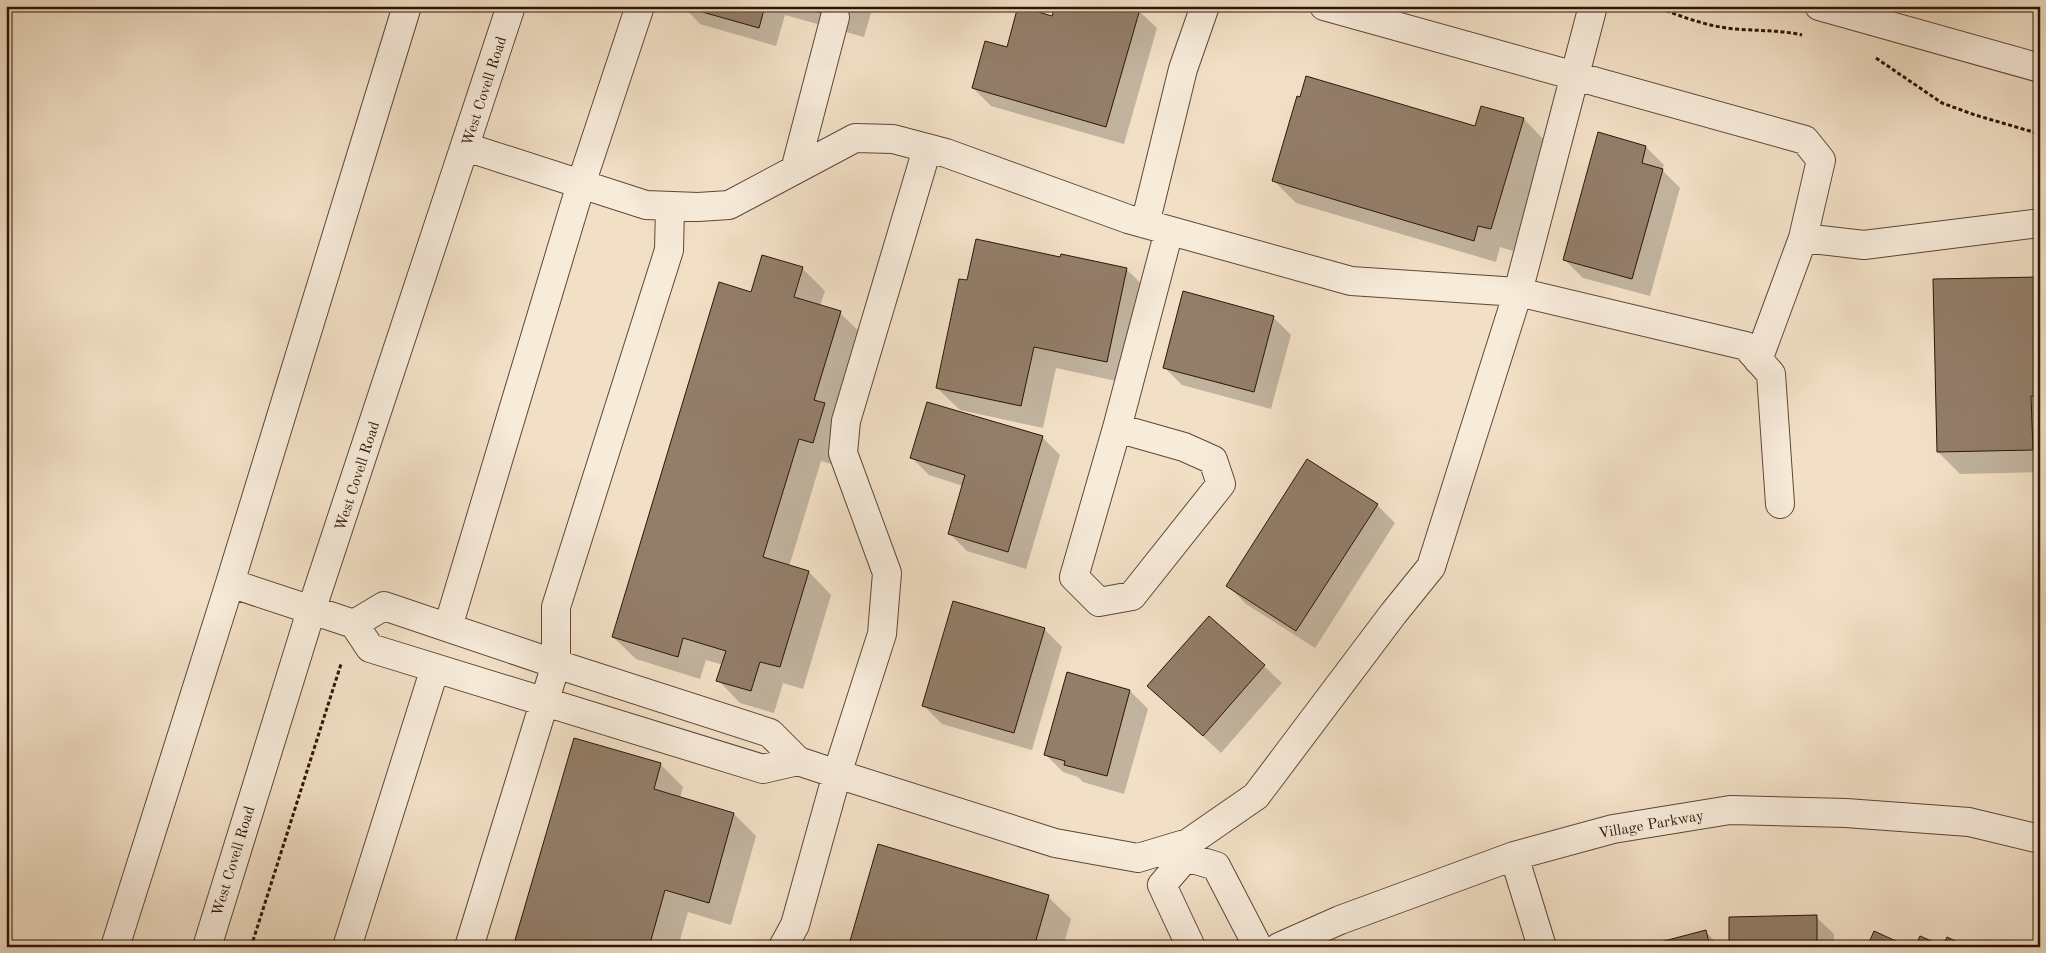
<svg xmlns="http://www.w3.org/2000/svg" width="2046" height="953" font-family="'Old Standard TT',serif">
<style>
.shadow{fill:#0003}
.building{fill:#937e6a;stroke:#2d1407}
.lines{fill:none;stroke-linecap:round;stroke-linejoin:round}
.minor-casing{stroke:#5e4737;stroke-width:30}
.path{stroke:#2d1407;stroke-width:3;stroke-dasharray:4 2.5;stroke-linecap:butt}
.minor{stroke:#f7ebda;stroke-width:28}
.labels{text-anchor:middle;stroke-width:4;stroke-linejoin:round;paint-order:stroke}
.street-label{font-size:15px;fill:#2d1407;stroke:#f7ebda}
</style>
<rect width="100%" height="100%" fill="#f2e0c6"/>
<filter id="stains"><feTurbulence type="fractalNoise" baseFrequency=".004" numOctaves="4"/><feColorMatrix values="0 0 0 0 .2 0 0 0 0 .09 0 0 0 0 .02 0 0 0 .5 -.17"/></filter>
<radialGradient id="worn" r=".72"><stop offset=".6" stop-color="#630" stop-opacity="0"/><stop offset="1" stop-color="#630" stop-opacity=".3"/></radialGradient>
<path class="shadow" d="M683,6H873L864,37L785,15L776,46L700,24Z
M1095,10L1139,11L1157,28L1124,144L991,106L973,88L1008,49L1053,17Z
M1524,119L1546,142L1513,251L1500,247L1496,262L1296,203L1273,180Z
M1646,147L1664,165L1662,170L1680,188L1650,296L1583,278L1565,260Z
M1061,259L1126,269L1149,291L1130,384L1056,368L1043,428L960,410L937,388L968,282Z
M802,268L825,291L820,306L840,313L863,335L835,465L821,461L789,567L809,572L831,595L803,689L783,683L774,713L740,703L718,680L723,665L706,660L700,679L636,659L613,637L752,294Z
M2040,278V472L1960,474L1938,452Z
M1273,317L1291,335L1271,409L1182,385L1164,367Z
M1042,437L1060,455L1026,569L967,551L949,533L963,486L929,475L911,457Z
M1377,505L1395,523L1315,648L1246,604L1228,586Z
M1044,629L1062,647L1032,750L942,724L924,706Z
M1264,666L1282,683L1221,753L1149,686Z
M1130,691L1148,709L1124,794L1083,782L1078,777L1063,772L1046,755Z
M661,765L683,787L680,798L734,814L756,836L731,925L688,912L678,947H515Z
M1048,897L1071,919L1063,947H857L851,941Z
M1816,917L1834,934V947H1730Z
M1706,932L1721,947H1646Z"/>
<path class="building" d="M681,6H765L759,28Z
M797,6H850L846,20Z
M1018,6L1052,16L1055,6H1086L1095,9V6H1129L1140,9L1106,127L972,88L985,41L1007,47Z
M1306,76L1475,126L1481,106L1524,118L1491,229L1478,226L1474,241L1272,181L1297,96L1300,97Z
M1598,132L1646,146L1642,163L1663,169L1632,279L1563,260Z
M976,239L1060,257L1061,254L1127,268L1107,362L1034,347L1021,406L936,388L959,279L967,280Z
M762,255L803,267L794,297L841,311L814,400L825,403L813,443L799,439L763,557L809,571L780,667L760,662L751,691L716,681L726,651L683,638L678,657L612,637L719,282L751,292Z
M2040,277V396H2031L2033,450L1937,452L1933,279Z
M1183,291L1274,316L1254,392L1163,368Z
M927,402L1043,436L1008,552L948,534L965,475L910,458Z
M1307,459L1378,504L1296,631L1226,586Z
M953,601L1045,628L1014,733L922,706Z
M1209,616L1265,665L1203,736L1147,686Z
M1067,672L1130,690L1107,776L1064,765L1065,761L1044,755Z
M574,738L661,763L654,789L734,813L709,903L665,890L649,947H513Z
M878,844L1049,895L1034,947H869L850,941Z
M1817,915V947H1729V917Z
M1706,930L1710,947H1641Z
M1874,931L1909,947H1867Z
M1920,936L1943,946L1947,937L1968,947H1915Z"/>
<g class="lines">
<g class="minor-casing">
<path id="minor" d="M1324,6L1805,140L1821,160L1803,238
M1819,6L2040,68
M466,147L646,205L698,207L729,205L855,138L893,139L946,153L1128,219L1351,281L1518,292L1593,6
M795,170L835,17
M1145,224L1183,69L1205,6
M1758,360L1803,238L1864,245L2040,223
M1117,428L1184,447L1213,460L1221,484L1132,596L1099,602L1074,577L1117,428L1169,231
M230,583L354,624L370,648L763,769L798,761L770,733L556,664L384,606L354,624
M448,627L581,184L640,6
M798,761L837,774L882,634L887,573L843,453L846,421L927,149
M1514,856L1542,947
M115,947L230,583L407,6
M207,947L311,611L511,6
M347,947L435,668
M469,947L556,664V607L669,250L670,207
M783,947L795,925L837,774L1055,843L1138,858L1188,843L1256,796L1393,614L1431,567L1518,292L1746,346L1771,374L1780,504
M1191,947L1162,885L1186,857L1216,866L1258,947
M1279,947L1340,920L1514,856L1613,829L1730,810L1846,813L1969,822L2040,839"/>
</g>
<path class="path" d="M1654,6C1680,16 1708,27 1736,29C1759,31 1780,30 1802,35
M1876,58L1942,103L1975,115L2040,134
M251,947L341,664"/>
<use href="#minor" class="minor"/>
</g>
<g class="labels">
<g class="street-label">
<text transform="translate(484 91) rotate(-72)" y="5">West Covell Road</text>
<text transform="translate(357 476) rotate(-72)" y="5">West Covell Road</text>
<text transform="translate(1651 824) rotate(-10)" y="5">Village Parkway</text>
<text transform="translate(233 861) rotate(-73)" y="5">West Covell Road</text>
</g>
</g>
<rect width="2046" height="953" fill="none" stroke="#f2e0c6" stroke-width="25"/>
<rect x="8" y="8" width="2031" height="938" fill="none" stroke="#2d1407" stroke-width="2.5"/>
<rect x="12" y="12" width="2021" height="928" fill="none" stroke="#2d1407"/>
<rect width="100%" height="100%" filter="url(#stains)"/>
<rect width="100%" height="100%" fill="url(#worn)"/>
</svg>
